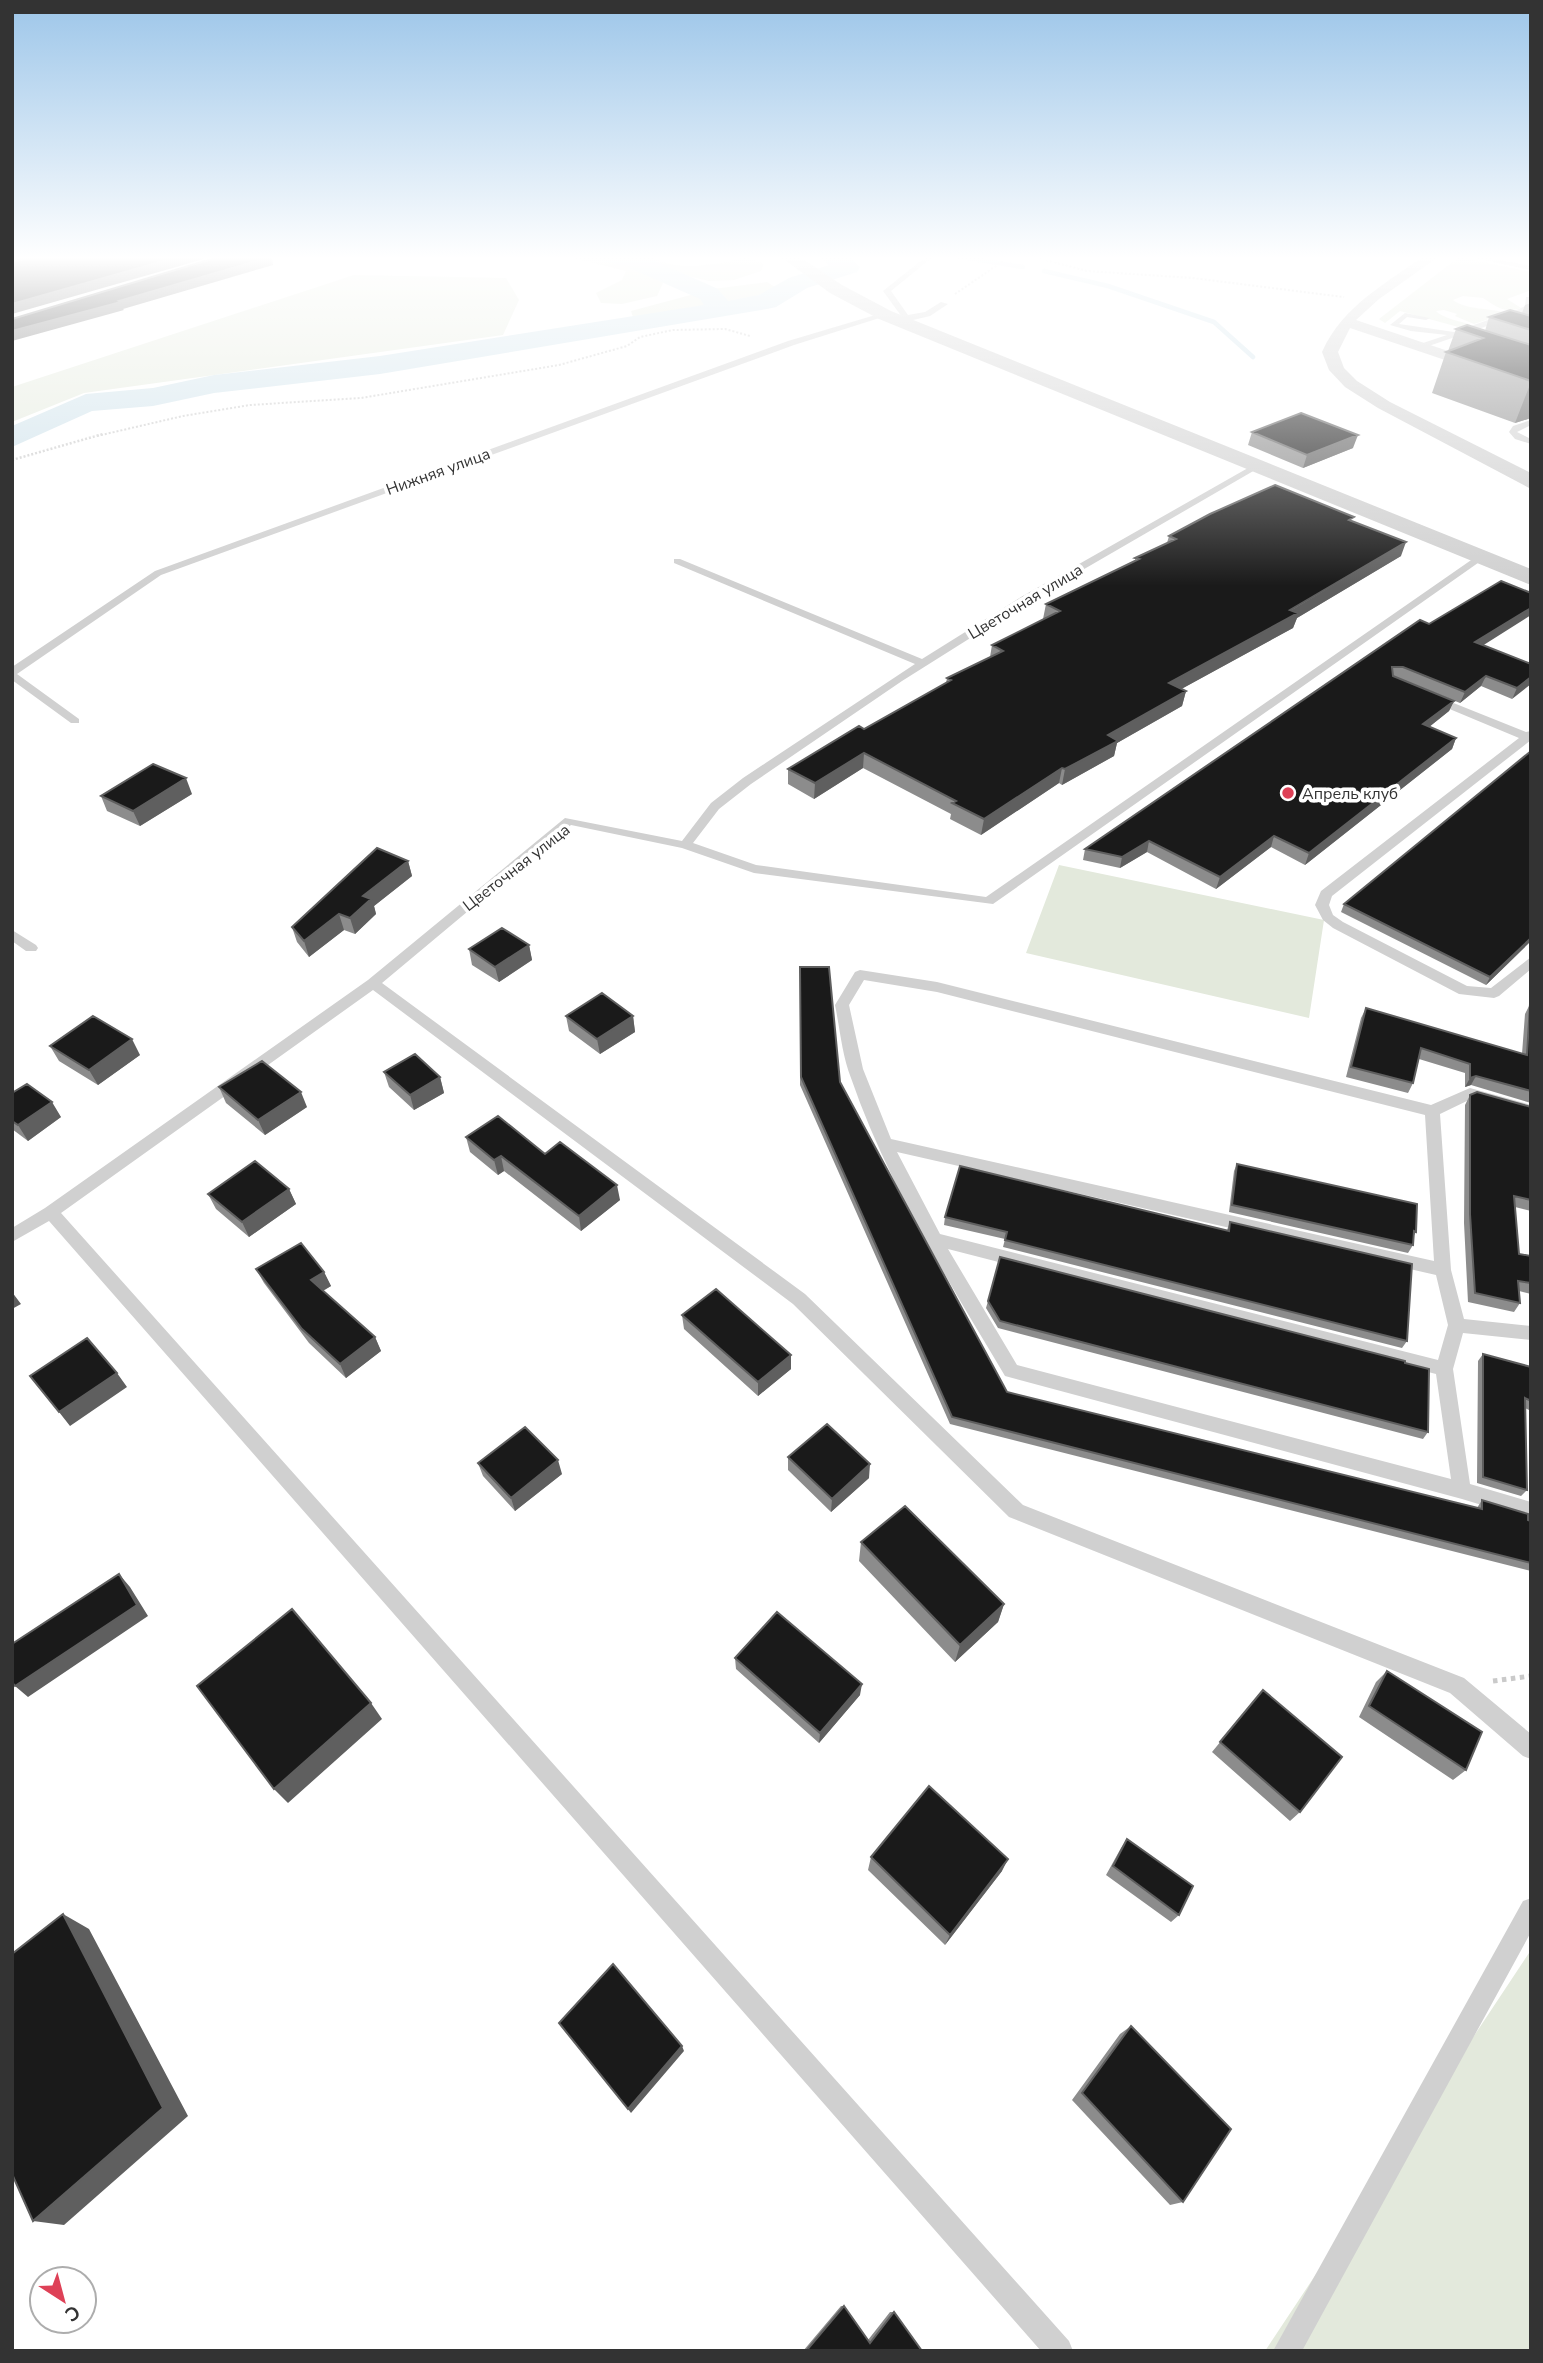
<svg xmlns="http://www.w3.org/2000/svg" width="1543" height="2363" font-family="'Nunito Sans',sans-serif">
<style>
.green{fill:#e3e9dc}
.lines{fill:none;stroke-linecap:round;stroke-linejoin:round}
.stream{stroke:#cde1ea;stroke-width:4.5}
.river{fill:#cde1ea;fill-rule:evenodd}
.path-far2{stroke:#cacaca;stroke-width:2;stroke-dasharray:2 2;stroke-linecap:butt}
.path-far1{stroke:#cacaca;stroke-width:2.5;stroke-dasharray:2 2;stroke-linecap:butt}
.path{stroke:#cacaca;stroke-width:5;stroke-dasharray:4.5 4.5;stroke-linecap:butt}
.service{fill:#d0d0d0;fill-rule:evenodd}
.minor{fill:#d0d0d0;fill-rule:evenodd}
.tertiary{fill:#d0d0d0;fill-rule:evenodd}
.wall{fill:#8c8c8c}
.shaded-wall{fill:#5f5f5f}
.building{fill:#1a1a1a;stroke:#5f5f5f;stroke-width:2}
.poi-dot{fill:#de4157;stroke:#fff;stroke-width:2.5}
.labels{text-anchor:middle;stroke-width:7;stroke-linejoin:round;paint-order:stroke}
.far-street-label{font-size:16px;fill:#333;stroke:#fff}
.far-poi-label{font-size:16px;fill:#333;stroke:#fff;text-anchor:start}
</style>
<rect width="100%" height="100%" fill="#fff"/>
<path class="green" d="M560,255H624L653,258L674,265L694,266L722,263L745,257L764,264L761,271L734,280L709,281L688,276L664,281L657,296L622,304L601,303L596,293L622,280L626,271Z
M1459,257L1531,272V290L1507,299L1521,308C1503,314 1496,306 1483,298L1463,296L1453,300C1466,310 1490,308 1507,313L1474,324L1455,316L1457,314L1444,310L1436,311C1442,318 1460,321 1471,325L1462,328L1400,311L1385,323L1379,319Z
M354,275L506,278L519,300L503,335L84,393L12,422V387Z
M767,282L775,287L768,292C737,303 662,327 633,317L631,311L713,289Z
M1059,865L1324,920L1309,1018L1026,953Z
M1531,1950V2351H1265Z"/>
<g class="lines">
<path class="stream" d="M949,255L1023,267
M1044,271L1108,286L1214,322L1253,357"/>
<path class="river" d="M594,255H642L718,289L728,301L759,295L789,278L829,265L819,255H847L860,267L857,272L807,288L776,307L767,309L380,374L214,393L153,406L92,411L12,447V426L86,394L153,388L214,375L380,356L704,305L700,299L625,266L597,260Z"/>
<path class="path-far2" d="M1027,255L1087,271L1193,278L1344,297
M955,294L1012,255
M97,436L183,416L250,405L361,398L559,365L627,346L640,337L673,330L725,329L750,336"/>
<path class="path-far1" d="M12,460L103,434"/>
<path class="path" d="M1493,1681L1531,1676"/>
<path class="service" d="M26,255H38L12,263V259Z
M928,255H935L891,291L908,315L925,312L941,302L948,304L930,316L896,324V320L902,317L883,291Z
M1460,255H1475L1531,266V270Z
M1526,297H1531V308L1525,313L1420,349L1417,345L1447,335L1411,331L1390,325L1405,313L1430,318L1426,320L1407,317L1399,324L1454,332L1519,309L1525,306Z
M882,313L889,315L794,345L161,575L17,674L79,719V723H71L12,680V667L155,571L788,341Z
M1531,420V425L1517,432L1531,439V444L1515,439L1509,432L1513,426Z
M1255,464L1262,466L1029,601L902,681L751,784L719,809L693,843L756,865L986,897L1477,556L1485,558L993,904L754,873L682,848L571,825L382,983L805,1294L1023,1505L1464,1678L1531,1734V1759L1523,1756L1450,1693L1009,1517L793,1304L373,990L61,1213L1069,2341L1073,2351H1041L49,1221L12,1242V1228L45,1208L368,980L565,818L682,841L711,803L743,778L915,664L674,563V559H680L922,659L1021,597Z
M1428,696H1436L1526,732L1531,731V740L1332,896L1329,905L1333,915L1343,922L1467,986L1491,988L1531,957V969L1499,996L1494,998L1459,994L1333,928L1323,920L1315,905L1321,891L1519,738L1428,700Z
M12,930L36,945L38,948L36,951H26L12,941Z
M860,970L937,982L1431,1105L1470,1088L1531,1105V1116L1471,1099L1440,1114L1451,1270L1464,1319L1531,1326V1340L1463,1333L1453,1369L1470,1484L1531,1502V1520L1462,1499L1005,1376C948,1280 888,1185 851,1078C842,1055 840,1029 835,1005L855,972ZM864,980L937,992L1425,1115L1434,1261L891,1139L863,1069L849,1005ZM897,1152L1436,1275L1448,1325L1438,1360L940,1234ZM948,1249L1436,1374L1451,1479L1017,1365Z
M1531,1898V1932L1302,2351H1273L1523,1901Z"/>
<path class="minor" d="M1425,255H1441L1379,299L1356,320L1531,379V389L1350,328L1338,352L1344,368L1357,381L1390,402L1531,473V489L1378,408L1345,387L1329,370L1322,352C1344,304 1385,285 1425,255Z"/>
<path class="tertiary" d="M778,255H797L842,285L891,311L1531,569V585L879,319L830,293Z"/>
</g>
<path class="wall" d="M1531,303V418L1515,423L1432,393L1446,352L1448,351L1456,329L1485,331L1489,317L1522,313L1525,305Z
M1252,432L1353,448L1303,468L1248,445Z
M1353,522L1401,556L1297,618L1293,628L1181,689L1186,691L1182,706L1117,743L1114,756L1062,785L1059,783L981,835L950,819L951,814L863,768L814,799L788,784V769L864,729L946,683L947,678L990,657L992,645L1044,619H1043L1046,604L1135,561V558L1167,543L1169,536Z
M1420,620L1531,664L1512,699L1481,686L1460,703L1399,678L1454,701L1449,711L1429,727L1456,738L1452,749L1305,865L1271,847L1216,889L1147,852L1120,868L1083,860L1085,849Z
M192,794L140,826L107,811L101,796Z
M408,861L412,876L374,906L376,914L355,934L344,930L309,957L297,942L292,927Z
M1344,904L1531,941L1486,985L1341,912Z
M529,945L532,960L499,982L472,965L469,949Z
M800,967L840,1082L1007,1392L1477,1508L1482,1500L1531,1521V1571L950,1424L800,1085Z
M1530,1004L1531,1103L1471,1085L1465,1087V1073L1419,1059L1413,1083L1408,1093L1346,1077L1361,1018L1366,1008L1522,1054L1525,1014Z
M566,1016H633L635,1032L600,1054L569,1031Z
M50,1046L140,1055L98,1085L59,1061Z
M384,1072L440,1077L444,1093L414,1110L389,1087Z
M219,1087L307,1107L265,1135L226,1103Z
M12,1093L61,1117L28,1141L12,1129Z
M1470,1095L1531,1107V1211L1515,1207L1519,1254L1531,1256V1294L1519,1291L1520,1303L1514,1312L1468,1302L1464,1223L1465,1105Z
M466,1137L545,1154L620,1200L581,1231L504,1171L498,1175L470,1152Z
M1237,1164L1416,1232L1413,1237V1245L1408,1253L1229,1212L1234,1171Z
M289,1189L296,1204L249,1237L216,1209L208,1194Z
M945,1217L1227,1230L1230,1222L1407,1341L1402,1348L1003,1247L1005,1239L944,1225Z
M256,1269L324,1272L331,1286L323,1291L375,1337L381,1351L346,1378L309,1343L264,1283Z
M988,1301L1405,1363L1428,1432L1423,1439L998,1328L986,1308Z
M682,1315L791,1369L758,1396L684,1329Z
M1483,1354L1531,1367V1411L1525,1408L1527,1490L1521,1496L1477,1483L1478,1361Z
M788,1457L869,1478L831,1512L788,1470Z
M478,1463L562,1474L515,1511L483,1476Z
M861,1542L1004,1604L998,1622L955,1662L859,1561Z
M735,1658L860,1695L819,1743L736,1669Z
M1387,1671L1466,1770L1453,1780L1359,1717L1376,1682Z
M1263,1690L1300,1812L1290,1821L1212,1752Z
M1127,1839L1179,1915L1171,1922L1106,1875L1121,1848Z
M871,1857L1002,1871L945,1945L868,1870Z
M1131,2026L1183,2202L1170,2205L1072,2100L1120,2034Z
M841,2306H844L868,2340L890,2312H894L922,2351H803Z"/>
<path class="shaded-wall" d="M185,255H204V259L12,314V304Z
M272,255L273,265L123,309L124,310L12,341V331Z
M1531,382V418L1515,423Z
M1358,435L1353,448L1303,468L1307,455Z
M1406,542L1401,556L1297,618L1293,628L1165,698L1169,683Z
M1531,608V615L1471,653L1475,642Z
M1486,676L1481,686L1460,703L1465,692Z
M1531,677V684L1512,699L1517,688Z
M1186,691L1182,706L1117,743L1114,756L1062,785L1065,769L1108,735Z
M1454,701L1449,711L1419,735L1423,724Z
M1456,738L1452,749L1305,865L1309,853Z
M864,753L863,768L814,799L815,783Z
M1062,768L1059,783L981,835L984,819Z
M186,778L192,794L140,826L133,811Z
M1274,836L1271,847L1216,889L1220,877Z
M1149,841L1147,852L1120,868L1122,857Z
M408,861L412,876L374,906L376,914L355,934L350,918L363,896Z
M339,914L344,930L309,957L304,941Z
M1531,938V941L1486,985L1490,977Z
M529,945L532,960L499,982L495,967Z
M633,1016L635,1032L600,1054L597,1039Z
M132,1039L140,1055L98,1085L89,1070Z
M1476,1076L1471,1085L1465,1087L1470,1078Z
M440,1077L444,1093L414,1110L410,1095Z
M301,1092L307,1107L265,1135L258,1120Z
M52,1102L61,1117L28,1141L18,1125Z
M501,1156L504,1171L498,1175L494,1160Z
M617,1185L620,1200L581,1231L579,1216Z
M289,1189L296,1204L249,1237L242,1222Z
M324,1272L331,1286L317,1294L311,1280Z
M12,1292L21,1304L12,1309Z
M375,1337L381,1351L346,1378L340,1364Z
M791,1355V1369L758,1396V1382Z
M117,1373L127,1387L70,1426L59,1412Z
M558,1460L562,1474L515,1511L511,1498Z
M870,1464L869,1478L831,1512L832,1499Z
M119,1574L130,1587L148,1616L28,1697L15,1686Z
M1004,1604L998,1622L955,1662L960,1645Z
M862,1684L860,1695L819,1743L820,1733Z
M371,1703L382,1719L288,1803L274,1789Z
M1008,1859L1002,1871L945,1945L950,1935Z
M63,1914L89,1929L188,2116L64,2225L33,2221Z
M682,2046L684,2051L631,2113L628,2109Z"/>
<path class="building" d="M40,255H185L12,304V262Z
M225,255H271V257L119,301L121,302L12,331V319Z
M1510,310L1531,316V330L1489,317Z
M1467,325L1531,345V381L1446,352L1483,338L1456,329Z
M1301,413L1358,435L1307,455L1252,432Z
M1275,485L1354,517L1349,520L1406,542L1290,610L1298,613L1169,683L1186,691L1108,735L1118,741L1065,769L1062,768L984,819L952,803L956,801L864,753L815,783L788,769L859,726L864,729L951,680L947,678L1003,651L992,645L1060,611L1046,604L1139,559L1135,558L1176,539L1169,536L1210,514Z
M1501,581L1531,593V608L1475,642L1531,664V677L1517,688L1486,676L1465,692L1403,667H1392L1393,676L1454,701L1423,724L1456,738L1309,853L1274,836L1220,877L1149,841L1122,857L1085,849L1420,620L1429,624Z
M1531,751V938L1490,977L1344,904Z
M153,764L186,778L133,811L101,796Z
M377,848L408,861L363,896L371,899L350,918L339,914L304,941L292,927Z
M502,928L529,945L495,967L469,949Z
M800,967H829L840,1082L1007,1392L1482,1509V1500L1528,1514V1520L1531,1521V1563L952,1417L801,1077Z
M602,993L633,1016L597,1039L566,1016Z
M1530,1004L1531,1091L1476,1076L1470,1078V1064L1421,1048L1413,1083L1351,1067L1366,1008L1527,1055Z
M93,1016L132,1039L89,1070L50,1046Z
M415,1054L440,1077L410,1095L384,1072Z
M262,1061L301,1092L258,1120L219,1087Z
M27,1084L52,1102L18,1125L12,1121V1093Z
M1477,1092L1531,1107V1200L1514,1196L1519,1254L1531,1256V1283L1518,1281L1520,1303L1475,1293L1470,1214V1095Z
M498,1116L545,1154L560,1142L617,1185L579,1216L501,1156L494,1160L466,1137Z
M255,1161L289,1189L242,1222L208,1194Z
M1237,1164L1417,1204L1416,1232L1414,1231L1413,1245L1232,1205Z
M960,1166L1229,1231L1230,1222L1412,1264L1407,1341L1005,1240L1007,1232L945,1217Z
M301,1243L324,1272L311,1280L375,1337L340,1364L302,1329L256,1269Z
M1000,1257L1405,1361V1363L1429,1369L1428,1432L1000,1321L988,1301Z
M716,1289L791,1355L758,1382L682,1315Z
M87,1338L117,1373L59,1412L30,1376Z
M1483,1354L1531,1367V1401L1525,1398L1527,1490L1483,1477Z
M827,1424L870,1464L832,1499L788,1457Z
M525,1427L558,1460L511,1498L478,1463Z
M905,1506L1004,1604L960,1645L861,1542Z
M119,1574L137,1605L15,1686L12,1682V1644Z
M292,1609L371,1703L274,1789L197,1686Z
M777,1612L862,1684L820,1733L735,1658Z
M1387,1671L1482,1732L1466,1770L1369,1706Z
M1263,1690L1342,1757L1300,1812L1220,1742Z
M929,1786L1008,1859L950,1935L871,1857Z
M1127,1839L1193,1886L1179,1915L1113,1866Z
M63,1914L163,2108L33,2221L12,2174V1954Z
M613,1964L682,2046L628,2109L559,2023Z
M1131,2026L1231,2129L1183,2202L1082,2093Z
M844,2306L870,2343L894,2312L922,2351H806Z"/>
<linearGradient id="sky" x2="0" y2="1"><stop stop-color="#9dc6e9"/><stop offset="0.44" stop-color="#fff"/><stop offset="1" stop-color="#fff" stop-opacity="0"/></linearGradient>
<rect width="1543" height="586" fill="url(#sky)"/>
<circle class="poi-dot" cx="1288" cy="793" r="7"/>
<g class="labels">
<g class="far-street-label">
<text transform="translate(438 471) rotate(-20)" y="6">Нижняя улица</text>
<text transform="translate(1025 601) rotate(-31)" y="6">Цветочная улица</text>
<text transform="translate(516 867) rotate(-38)" y="6">Цветочная улица</text>
</g>
<g class="far-poi-label">
<text x="1302" y="799">Апрель клуб</text>
</g>
</g>
<rect width="1543" height="2363" fill="none" stroke="#333333" stroke-width="28"/>
<g transform="translate(63 2300) rotate(144)"><circle r="33" fill="#ffffff" stroke="#adadad" stroke-width="2"/>
<path d="M0-5L12 26L0 18L-12 26Z" fill="#de4157"/>
<text y="-10" font-size="19" font-weight="bold" text-anchor="middle" fill="#333333">С</text>
</g>
</svg>
